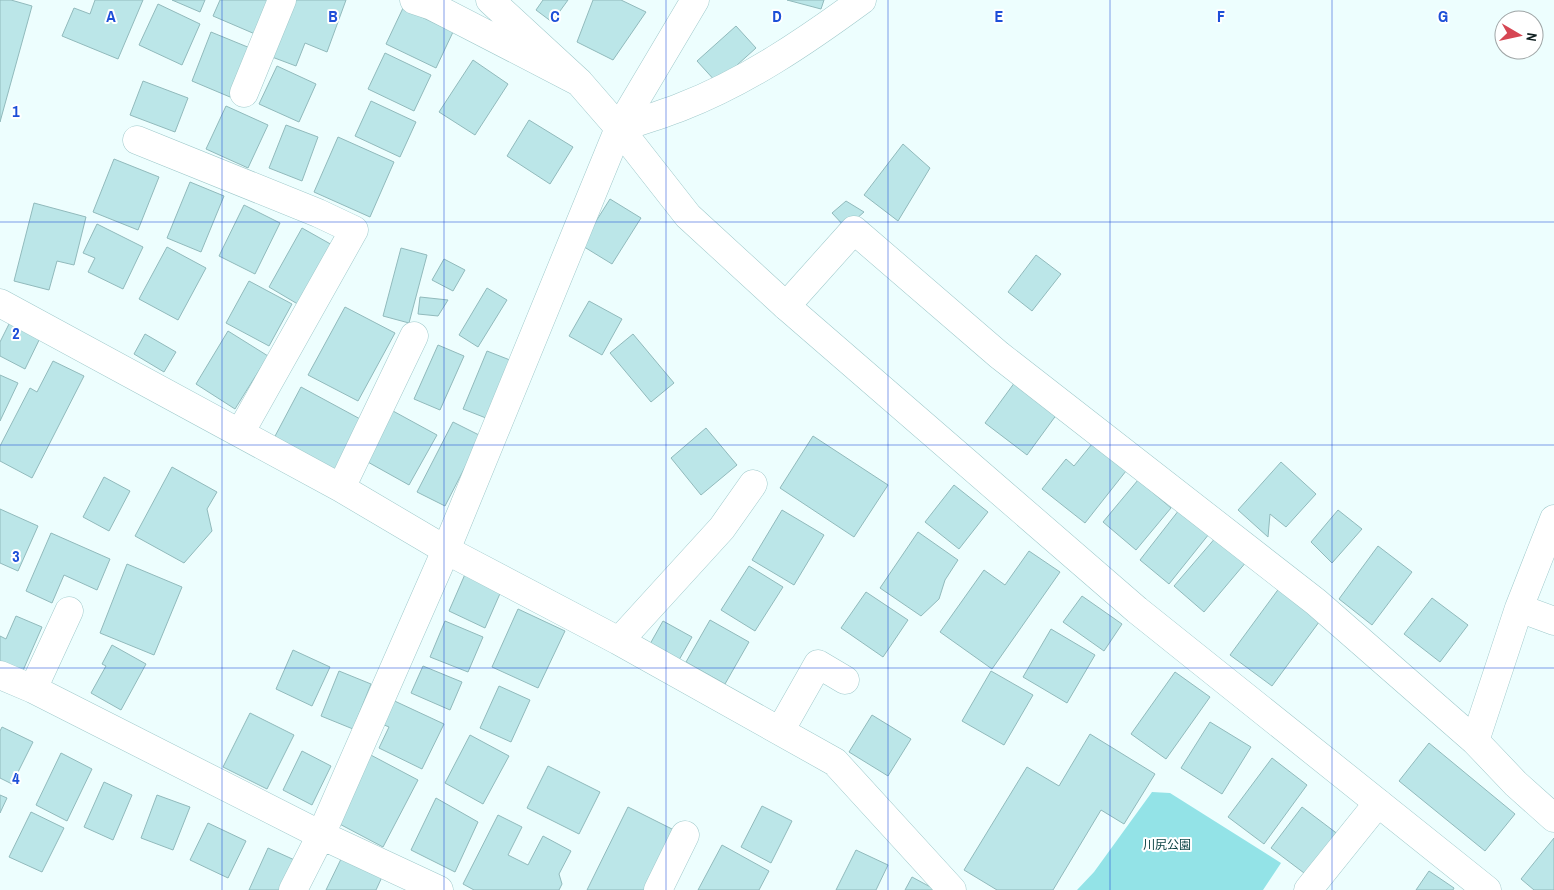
<svg xmlns="http://www.w3.org/2000/svg" width="1554" height="890" font-family="'Archivo Narrow','Noto Sans JP',sans-serif">
<style>
.green{fill:#93e3e7}
.building{fill:#bbe6e8;stroke:#91babc}
.lines{fill:none;stroke-linecap:round;stroke-linejoin:round}
.minor-casing{stroke:#9fc9cb;stroke-width:29}
.tertiary-casing{stroke:#9fc9cb;stroke-width:29}
.minor{stroke:#fff;stroke-width:28}
.tertiary{stroke:#fff;stroke-width:28}
.grid{fill:none;stroke:#1d4ed8;stroke-width:1;stroke-opacity:0.55}
.labels{text-anchor:middle;stroke-width:4;stroke-linejoin:round;paint-order:stroke}
.park-label{font-size:12px;fill:#0d4446;stroke:#fff}
.grid-label{font-size:16px;text-anchor:middle;font-weight:bold;fill:#1d4ed8;stroke:#fff;stroke-width:4;stroke-linejoin:round;paint-order:stroke}
</style>
<rect width="100%" height="100%" fill="#edfefe"/>
<path class="green" d="M1152,792L1170,793L1281,863L1263,890H1077L1094,872Z"/>
<path class="building" d="M0,0H11L32,6L0,122Z
M95,0H143L118,59L62,36L74,8L90,14Z
M172,0H205L200,12Z
M220,0H270L255,34L213,16Z
M292,0H346L327,52L305,43L296,66L272,57Z
M543,0H568L552,22L536,10Z
M593,0H621L646,12L613,60L577,42Z
M787,0H824L821,9Z
M158,4L200,24L182,65L139,45Z
M403,8L453,32L436,68L386,44Z
M736,26L756,48L717,83L697,61Z
M211,32L250,48L230,97L192,81Z
M385,53L431,75L414,111L368,89Z
M473,60L508,84L475,135L439,112Z
M277,66L316,84L299,122L259,104Z
M143,81L188,98L175,132L130,115Z
M371,101L416,122L400,157L355,136Z
M226,106L268,125L248,168L206,149Z
M529,120L573,147L550,184L507,156Z
M286,125L318,137L302,181L269,168Z
M338,137L394,162L370,217L314,192Z
M903,144L930,168L898,221L864,195Z
M114,159L159,177L138,230L93,212Z
M190,182L224,196L201,252L167,238Z
M610,199L641,218L612,264L581,245Z
M846,201L864,212L846,228L832,213Z
M34,203L86,217L74,265L57,261L49,290L14,281Z
M244,205L280,223L255,274L219,256Z
M97,224L143,247L123,289L88,272L95,258L83,253Z
M302,228L334,246L301,306L269,287Z
M167,247L206,268L178,320L139,299Z
M401,248L427,255L409,323L383,316Z
M1036,255L1061,274L1032,311L1008,292Z
M444,259L465,270L453,291L432,280Z
M249,281L292,304L269,346L226,323Z
M487,288L507,300L478,347L459,335Z
M420,297L448,300L438,316L418,314Z
M589,301L622,319L602,355L569,336Z
M345,307L395,333L358,401L308,375Z
M12,318L42,334L25,369L0,356V342Z
M228,331L268,356L235,409L196,384Z
M145,334L176,352L164,372L134,354Z
M633,334L674,383L651,402L610,353Z
M438,345L464,356L440,410L414,399Z
M487,351L515,362L491,420L463,409Z
M53,361L84,376L32,478L0,461V446L30,388L37,392Z
M0,375L18,383L0,421Z
M1015,382L1057,414L1027,455L985,423Z
M301,387L362,420L333,473L273,440Z
M393,411L437,435L409,485L366,461Z
M453,422L481,436L445,506L417,492Z
M706,428L737,465L701,495L671,458Z
M813,436L888,485L854,537L780,488Z
M1092,444L1126,471L1085,523L1042,489L1066,459L1074,466Z
M1281,462L1316,494L1286,527L1270,514L1268,537L1238,510Z
M172,467L217,492L207,509L212,531L184,563L135,536Z
M104,477L130,491L109,531L83,517Z
M1138,480L1171,508L1136,550L1103,522Z
M954,485L988,512L959,549L925,522Z
M0,509L38,526L18,571L0,563Z
M782,510L824,535L794,585L752,560Z
M1179,510L1209,534L1169,584L1140,560Z
M1338,510L1362,529L1332,563L1311,542Z
M918,532L958,560L945,580L939,599L921,616L880,588Z
M51,533L110,559L97,590L64,575L52,603L26,591Z
M1217,536L1247,561L1204,612L1174,586Z
M1378,546L1412,572L1372,625L1339,599Z
M1029,551L1060,572L992,669L940,632L984,570L1005,585Z
M127,564L182,587L154,655L100,633Z
M749,566L783,587L755,631L721,610Z
M466,572L502,589L485,628L449,611Z
M1280,587L1322,618L1272,686L1230,655Z
M866,592L908,620L883,657L841,628Z
M1082,596L1122,624L1104,651L1063,622Z
M1432,598L1468,625L1440,662L1404,634Z
M518,609L565,631L538,688L492,667Z
M16,616L42,627L21,675L0,665V636L6,639Z
M710,620L749,642L725,684L686,662Z
M445,621L483,637L468,672L430,657Z
M663,621L692,637L679,660L650,644Z
M1051,629L1095,655L1067,703L1023,677Z
M112,645L146,664L121,710L91,693L106,666L102,664Z
M293,650L330,667L312,706L276,689Z
M423,666L462,682L450,710L411,693Z
M339,671L371,684L353,729L321,716Z
M991,671L1033,695L1004,745L962,721Z
M1175,672L1210,697L1166,759L1131,734Z
M499,686L530,700L511,742L480,728Z
M386,697L444,724L422,769L379,748L389,727L375,721Z
M250,713L294,735L267,789L223,767Z
M872,715L911,739L888,776L849,752Z
M1210,722L1251,747L1222,794L1181,768Z
M2,727L33,742L12,784L0,778V731Z
M1090,734L1155,774L1124,824L1101,810L1053,890H997L964,870L1027,767L1059,786Z
M470,735L509,756L483,804L445,783Z
M1429,743L1515,814L1485,851L1399,781Z
M302,751L331,766L312,805L283,790Z
M61,753L92,769L67,821L36,805Z
M367,753L418,780L383,847L332,820Z
M1272,758L1307,785L1264,844L1228,817Z
M548,766L600,792L579,834L527,808Z
M104,782L132,795L113,840L84,827Z
M0,795L7,798L0,813Z
M157,795L190,807L173,850L141,838Z
M436,798L478,822L455,872L411,850Z
M762,806L792,821L771,863L741,847Z
M628,807L676,831L652,890H587Z
M1302,807L1339,835L1308,876L1271,848Z
M31,812L64,828L42,872L9,857Z
M498,815L522,827L508,855L528,865L543,836L571,851L559,874L562,884L559,890H474L463,884Z
M208,823L246,841L228,878L190,860Z
M1554,838V890H1534L1521,879Z
M722,845L769,871L759,890H698Z
M268,848L299,862L286,890H249Z
M856,850L888,865L876,890H836Z
M342,857L382,877L376,890H326Z
M1429,871L1454,888L1453,890H1416Z
M912,877L936,890H905Z"/>
<g class="lines">
<g class="minor-casing">
<path id="minor" d="M414,0L432,6L579,82
M490,0L579,82L619,128
M244,93L282,0
M137,140L318,213L354,230L240,433
M0,303L341,488L446,550L619,641L835,762L952,890
M786,306L854,230L999,355L1316,602L1475,741L1516,784L1554,818
M341,488L414,336
M1519,608L1554,621
M619,641L722,528L753,484
M0,675L33,689L321,835L439,890
M33,689L69,611
M780,731L818,664L845,680
M1475,741L1519,608L1554,519
M293,890L321,835L446,550L619,128C640,121 661,115 681,107C746,82 806,41 862,0
M658,890L685,835
M1308,890L1378,803"/>
</g>
<g class="tertiary-casing">
<path id="tertiary" d="M695,0L619,128L688,216L786,306L1137,610L1487,890"/>
</g>
<use href="#minor" class="minor"/>
<use href="#tertiary" class="tertiary"/>
</g>
<path class="grid" d="M222,0V890M444,0V890M666,0V890M888,0V890M1110,0V890M1332,0V890M0,222H1554M0,445H1554M0,668H1554"/>
<g class="labels">
<g class="park-label">
<text x="1167" y="849">川尻公園</text>
</g>
</g>
<g class="grid-label">
<text x="111" y="22">A</text>
<text x="333" y="22">B</text>
<text x="555" y="22">C</text>
<text x="777" y="22">D</text>
<text x="999" y="22">E</text>
<text x="1221" y="22">F</text>
<text x="1443" y="22">G</text>
<text x="16" y="117">1</text>
<text x="16" y="339">2</text>
<text x="16" y="562">3</text>
<text x="16" y="784">4</text>
</g>
<g transform="translate(1519 35) rotate(99)"><circle r="24" fill="#ffffff" stroke="#9fa5a6"/>
<path d="M0-4L9 19L0 12L-9 19Z" fill="#d64653"/>
<text y="-8" font-size="14" font-weight="bold" text-anchor="middle" fill="#0f1f20">N</text>
</g>
</svg>
